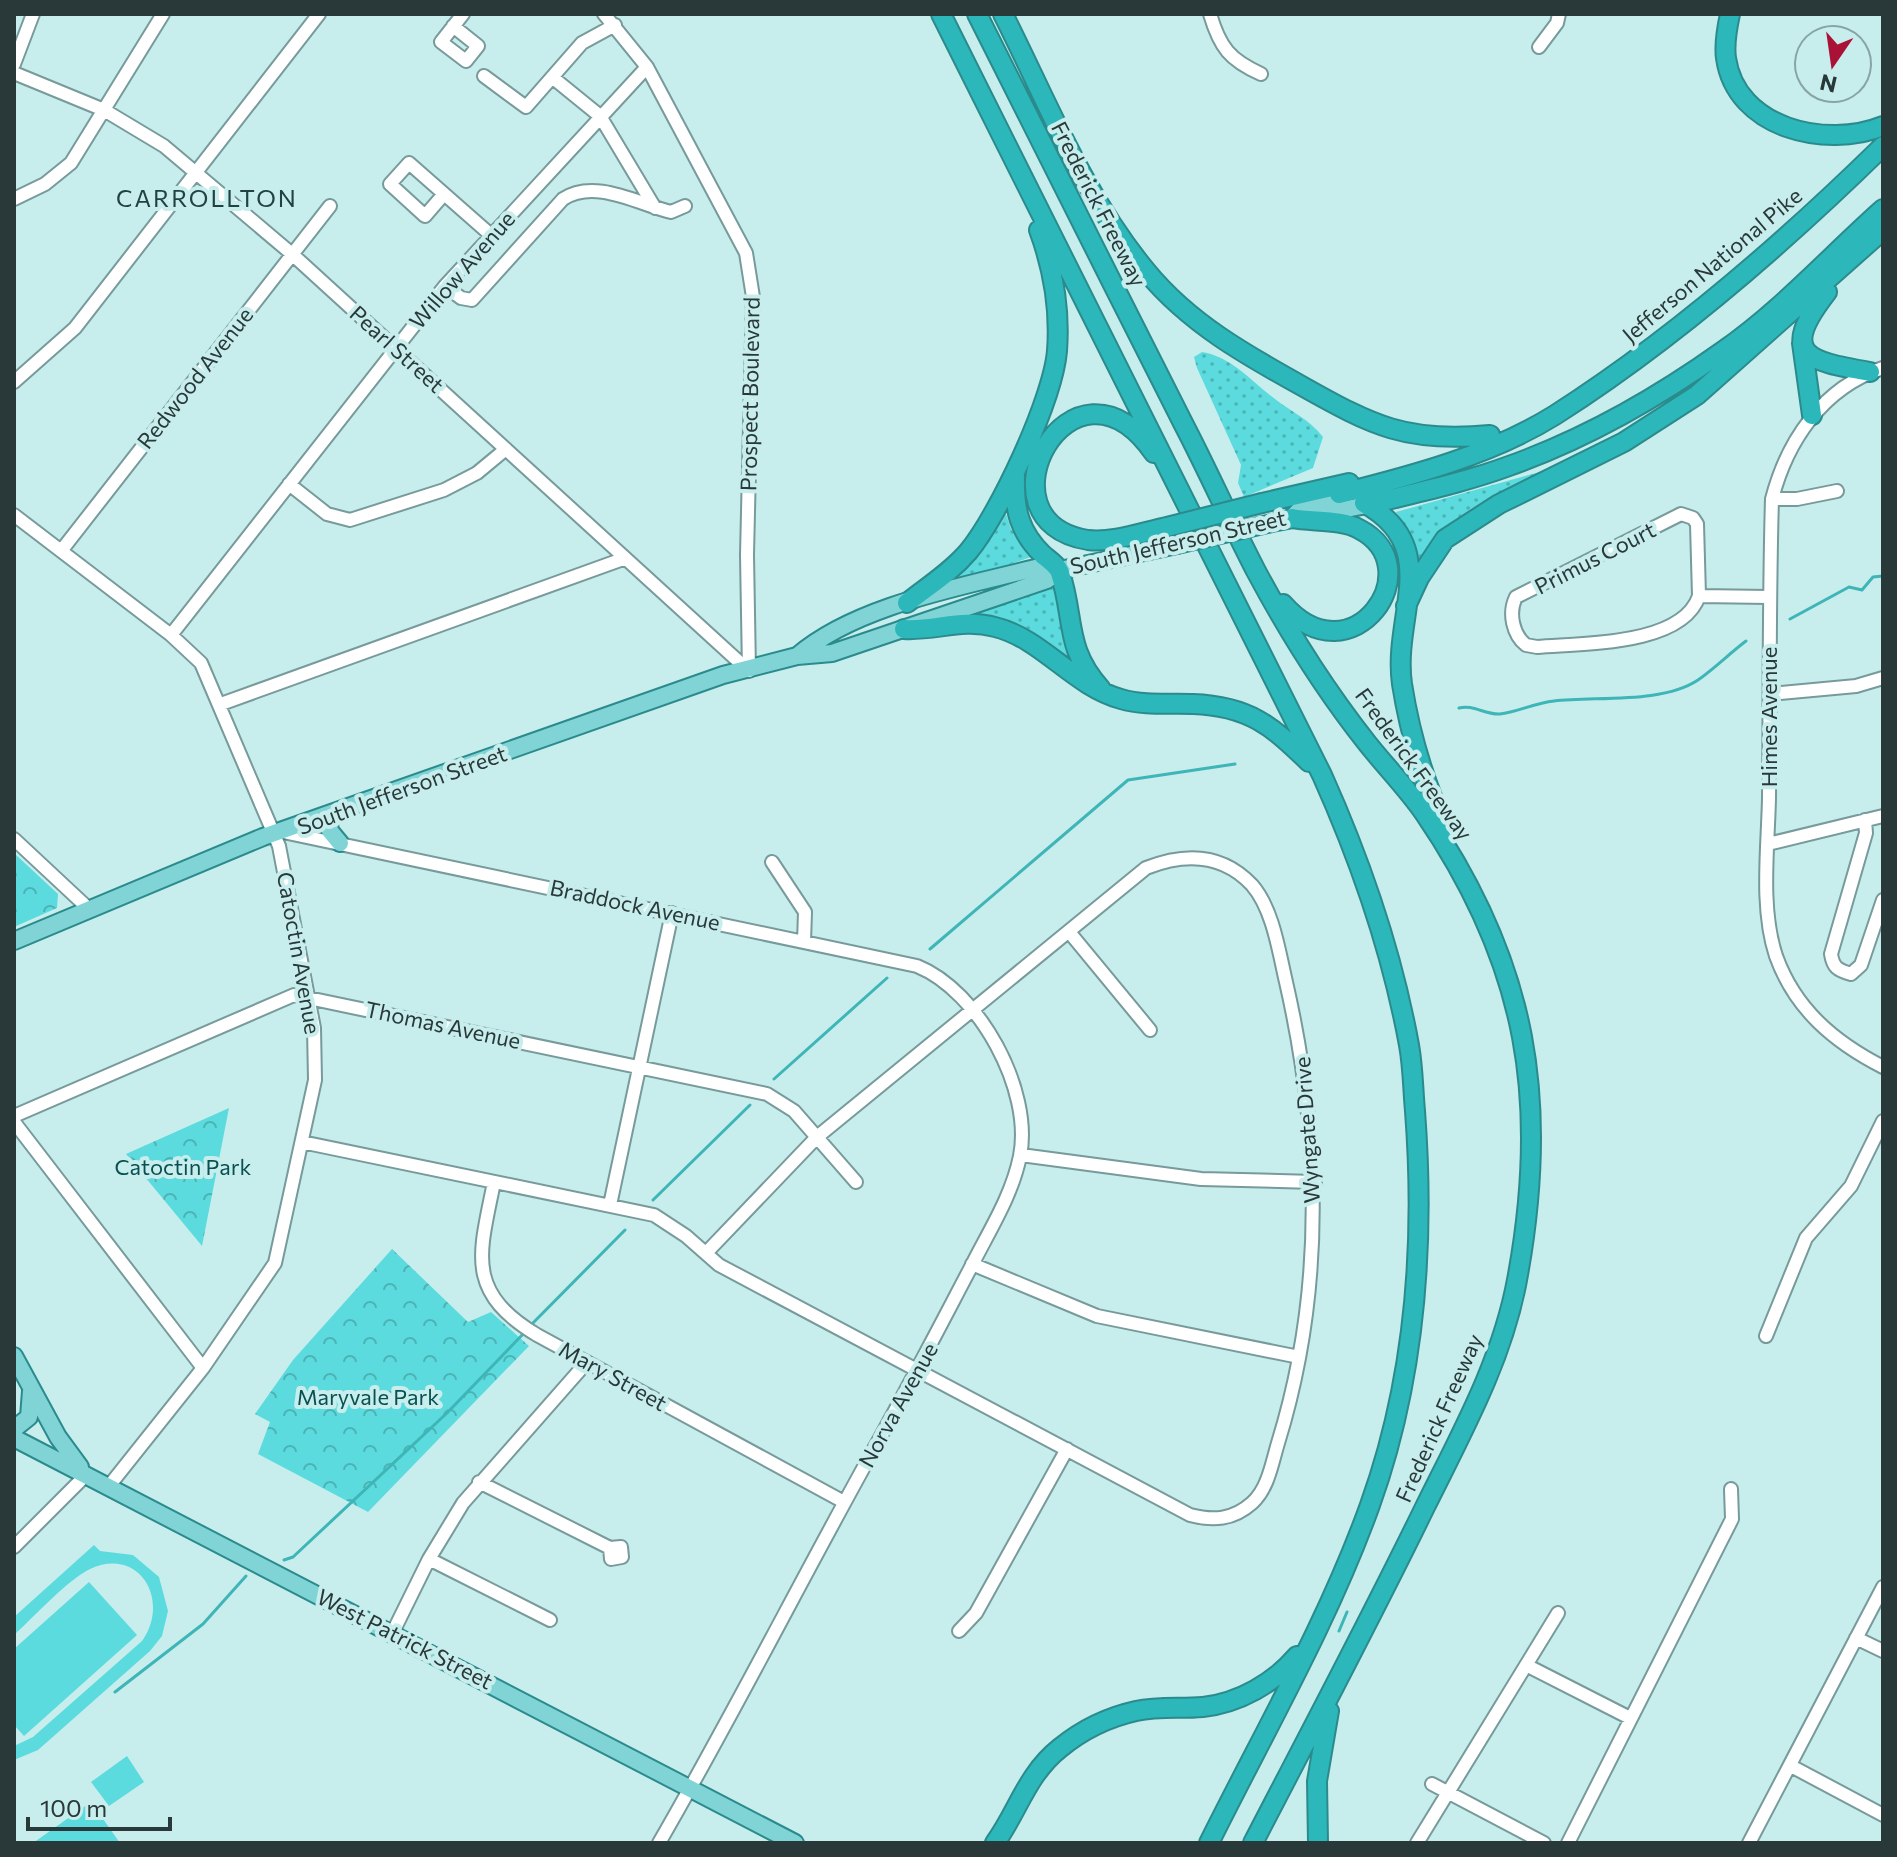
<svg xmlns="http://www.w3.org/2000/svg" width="1897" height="1857" font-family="Commissioner,sans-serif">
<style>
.grass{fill:url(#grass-dots)}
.forest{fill:url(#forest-crowns)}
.pitch{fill:#5cdbde}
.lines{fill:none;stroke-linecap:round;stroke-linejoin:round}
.stream{stroke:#3eb5b7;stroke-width:3}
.minor-casing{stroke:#779a9b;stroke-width:16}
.major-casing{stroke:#2b8b8c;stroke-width:20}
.highway-casing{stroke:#2b8b8c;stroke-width:22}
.minor{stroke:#fff;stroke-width:12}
.major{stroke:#80d4d6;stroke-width:16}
.highway{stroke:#2cb7ba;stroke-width:18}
.major-bridge-casing{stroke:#2b8b8c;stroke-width:20;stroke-linecap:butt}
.highway-bridge-casing{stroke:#2b8b8c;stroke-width:22;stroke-linecap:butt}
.major-bridge{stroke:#80d4d6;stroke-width:16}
.highway-bridge{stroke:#2cb7ba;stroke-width:18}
.labels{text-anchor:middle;stroke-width:8;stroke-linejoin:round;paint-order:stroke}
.street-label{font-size:22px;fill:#293838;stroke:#c8eded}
.park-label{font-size:22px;fill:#085051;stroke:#c8eded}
.neighbourhood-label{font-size:24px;letter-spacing:2px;fill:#214243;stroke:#c8eded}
</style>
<defs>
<pattern id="grass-dots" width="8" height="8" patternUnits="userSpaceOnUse" patternTransform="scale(2)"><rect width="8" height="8" fill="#5cdbde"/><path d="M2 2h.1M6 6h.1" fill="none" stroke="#4cb3b5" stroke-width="1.8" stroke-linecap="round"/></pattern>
<pattern id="forest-crowns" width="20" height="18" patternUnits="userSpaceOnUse" patternTransform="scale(2)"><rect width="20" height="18" fill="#5cdbde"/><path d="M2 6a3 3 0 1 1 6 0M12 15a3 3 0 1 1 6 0" fill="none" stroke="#4cb3b5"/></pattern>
</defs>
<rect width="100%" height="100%" fill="#c8eded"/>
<path class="grass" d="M1202,352C1232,357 1251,381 1275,399C1293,413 1309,419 1323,437L1313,468L1244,497L1238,483L1241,465L1197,368L1194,357Z
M1568,464L1522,487L1418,569L1411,540L1396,512Z
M1003,505L1011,529L1031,557L939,589Z
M1054,588L1077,668L960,616Z"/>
<path class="forest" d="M14,853L58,894L57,908L14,927Z
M229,1108L202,1246L126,1154Z
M392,1249L468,1322L491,1312L529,1346L368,1512L258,1454L270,1422L255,1414L293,1360Z"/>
<path class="pitch" d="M94,1545L100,1551L133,1555L159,1577L168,1611L162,1636L150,1651L38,1750L14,1760V1746L33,1737L142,1641C171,1600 139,1546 90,1569C66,1581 35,1616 14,1635V1617Z
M89,1582L137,1635L24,1736L14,1725V1649Z
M127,1756L144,1782L109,1806L91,1782Z
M91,1802L120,1843H33Z"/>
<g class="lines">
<path class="stream" d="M1790,619L1849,587L1862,590L1873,577L1883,576
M1459,708C1473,704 1485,715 1500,714C1517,712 1535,703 1554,701C1596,696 1662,704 1698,680C1714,669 1730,653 1746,641
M930,949L1128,780L1235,764
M774,1079L887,978
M653,1200L750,1105
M530,1326L625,1230
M284,1560L293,1557L447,1413L525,1332
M1339,1631L1347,1612
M115,1692L203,1624L246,1576"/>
<g class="minor-casing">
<path id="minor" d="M604,14L647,67L746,253L753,297L747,555L749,671
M1210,14C1220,48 1230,60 1261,74
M453,26L478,46L466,61L441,42L463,14
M1539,47L1557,23L1559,14
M14,64L33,14
M14,73L104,110L164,146L292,254L749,671
M484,76L526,107L582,43L615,25
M552,77L600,116L655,208
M444,194L425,216L390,184L409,163L492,236
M14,199L45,184L71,163L163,14
M445,286L461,298L472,300L563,199C595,178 638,204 671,212L685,206
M1883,368C1823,387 1787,441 1772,499C1769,599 1770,698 1769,798C1768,848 1760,908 1776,956C1795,1009 1834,1042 1883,1067
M14,382L75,328L319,14
M289,484L327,514L350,520L444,490L477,473L506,449
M1772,499H1797L1837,491
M14,515L171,635L201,663L279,846L314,1028L315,1080L275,1263L203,1368L109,1486
M61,551L330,206
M1699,596L1697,524L1693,518L1681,514L1516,597C1508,613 1513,635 1526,645L1537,647C1582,643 1682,646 1699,596L1769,597
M171,635L445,286L647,67
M1770,694L1856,686L1883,678
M221,704L623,559
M1865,820L1866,833L1831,954C1833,967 1837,970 1851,974L1861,965L1883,900
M283,832L917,966C979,991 1033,1090 1020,1156C1012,1196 989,1231 971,1267C941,1324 911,1382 880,1438C805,1572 736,1710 659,1843
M14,839L89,909
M1768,844L1883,816
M772,862L805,912L804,942
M1070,933L1150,1030
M14,1116L294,995L767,1094L794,1111L856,1182
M14,1122L203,1368
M302,1142L654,1215L686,1236L719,1265L1190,1515C1213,1521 1233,1520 1252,1503C1268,1489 1272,1463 1278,1443C1325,1291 1321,1135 1286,982C1279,952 1273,909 1252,885C1222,853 1184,853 1146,868L817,1137L706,1253
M1021,1155L1201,1179L1315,1182
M494,1182C480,1253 464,1291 537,1335L844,1502
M610,1205L672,913
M972,1264L1097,1316L1299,1357
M1766,1336L1806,1238L1851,1186L1883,1121
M479,1482L610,1548L621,1547L622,1557L611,1559L610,1548
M14,1547L87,1474
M429,1559L550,1620
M959,1631L976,1613L1067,1449
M393,1632L429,1559L463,1503L587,1362
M1856,1638L1883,1651
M1526,1665L1630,1718
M1791,1766L1883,1815
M1432,1784L1544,1843
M1417,1843L1558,1613
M1568,1843L1732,1519L1731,1489
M1749,1843L1883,1587"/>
</g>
<g class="major-casing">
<path id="major" d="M1292,518L1305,504L1339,494
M1272,523L1367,505
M797,656C859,603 968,586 1047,565L1060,570
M328,816L330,831L340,843
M14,941L263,837L723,675L797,656L832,653L1047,580L1060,570L1177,545
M14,1356L58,1437L80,1467
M14,1429L29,1417L31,1391
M14,1438L795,1843"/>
</g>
<g class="highway-casing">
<path id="highway" d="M941,14L1322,775C1361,862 1392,952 1409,1045C1413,1067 1413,1089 1415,1111C1425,1242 1415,1380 1370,1505C1328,1622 1264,1732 1209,1843
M977,14C1045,151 1115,288 1184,425C1209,473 1231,523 1256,571C1288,631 1325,690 1367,743C1386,767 1408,789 1425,814C1528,965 1550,1102 1517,1280C1502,1361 1461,1434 1425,1507C1370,1620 1311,1731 1253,1843
M1003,14C1047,101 1084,197 1147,272C1189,323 1246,355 1302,386C1373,426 1407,443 1490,435
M1730,14C1727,28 1724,44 1726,58C1736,129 1827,149 1883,126
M1827,292C1778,355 1807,361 1870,372
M1802,343L1812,415
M1154,453C1072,335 971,522 1088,540C1112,543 1143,532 1167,527
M1015,476C1014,509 1019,532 1043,555C1049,560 1058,566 1060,573C1075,618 1064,648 1101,689
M1339,494C1411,476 1491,455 1555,415C1674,339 1782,245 1883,146
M1262,503L1349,483
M1364,503C1444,547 1392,615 1402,684C1410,735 1425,784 1446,830
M1367,505C1414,493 1463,483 1509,466C1585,439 1657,398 1723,351C1782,310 1830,256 1883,209
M907,603C928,586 950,573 968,552C999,515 1053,399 1057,351C1060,311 1053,268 1039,230
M1283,604C1352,683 1433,567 1359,529C1341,519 1312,522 1292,518
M1406,606L1419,578L1445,539L1499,504L1624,442L1697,395L1883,230
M904,629C936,631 962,618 995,627C1043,639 1072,685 1121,699C1145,706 1169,703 1193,704C1249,706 1272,726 1309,762
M995,1843C1018,1811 1027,1774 1060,1748C1082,1730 1109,1717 1136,1711C1159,1706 1181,1709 1203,1707C1239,1703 1274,1683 1297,1656
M1318,1843L1317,1781L1329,1711"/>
</g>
<use href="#minor" class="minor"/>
<use href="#major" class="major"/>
<use href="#highway" class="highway"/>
<g class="major-bridge-casing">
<path id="major-bridge" d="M1177,545L1272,523"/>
</g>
<g class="highway-bridge-casing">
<path id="highway-bridge" d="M1167,527L1262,503"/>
</g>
<use href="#major-bridge" class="major-bridge"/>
<use href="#highway-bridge" class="highway-bridge"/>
</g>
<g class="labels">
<g class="street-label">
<text transform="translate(1099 204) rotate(63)" y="8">Frederick Freeway</text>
<text transform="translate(1712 265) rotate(-40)" y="8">Jefferson National Pike</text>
<text transform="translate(462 270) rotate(-49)" y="8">Willow Avenue</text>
<text transform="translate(397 349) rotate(42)" y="8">Pearl Street</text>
<text transform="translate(195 378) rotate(-52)" y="8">Redwood Avenue</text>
<text transform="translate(750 394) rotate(-89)" y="8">Prospect Boulevard</text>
<text transform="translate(1178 542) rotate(-13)" y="8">South Jefferson Street</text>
<text transform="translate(1595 558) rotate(-27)" y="8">Primus Court</text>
<text transform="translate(1769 717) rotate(-90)" y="8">Himes Avenue</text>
<text transform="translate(1414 764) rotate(54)" y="8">Frederick Freeway</text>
<text transform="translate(402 790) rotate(-20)" y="8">South Jefferson Street</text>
<text transform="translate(635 905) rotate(12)" y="8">Braddock Avenue</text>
<text transform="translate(299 953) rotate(80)" y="8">Catoctin Avenue</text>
<text transform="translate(443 1025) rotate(12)" y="8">Thomas Avenue</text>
<text transform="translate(1307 1130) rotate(-94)" y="8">Wyngate Drive</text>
<text transform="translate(613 1376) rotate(29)" y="8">Mary Street</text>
<text transform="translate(898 1405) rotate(-61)" y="8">Norva Avenue</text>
<text transform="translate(1439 1418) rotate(-66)" y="8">Frederick Freeway</text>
<text transform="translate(405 1639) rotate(27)" y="8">West Patrick Street</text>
</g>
<g class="park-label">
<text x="183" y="1175">Catoctin Park</text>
<text x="368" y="1405">Maryvale Park</text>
</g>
<g class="neighbourhood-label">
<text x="207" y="207">CARROLLTON</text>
</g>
</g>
<rect width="1897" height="1857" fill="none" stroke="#293838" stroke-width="32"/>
<g transform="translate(1833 64) rotate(193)"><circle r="38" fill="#c8eded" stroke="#88a5a5" stroke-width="2"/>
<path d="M0-6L14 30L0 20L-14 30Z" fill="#a91236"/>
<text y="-12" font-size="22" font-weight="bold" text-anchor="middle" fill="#293838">N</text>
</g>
<path d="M28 1817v12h142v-12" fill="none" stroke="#293838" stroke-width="4"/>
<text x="40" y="1817" font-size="24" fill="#293838" stroke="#c8eded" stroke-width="6" paint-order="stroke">100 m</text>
</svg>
